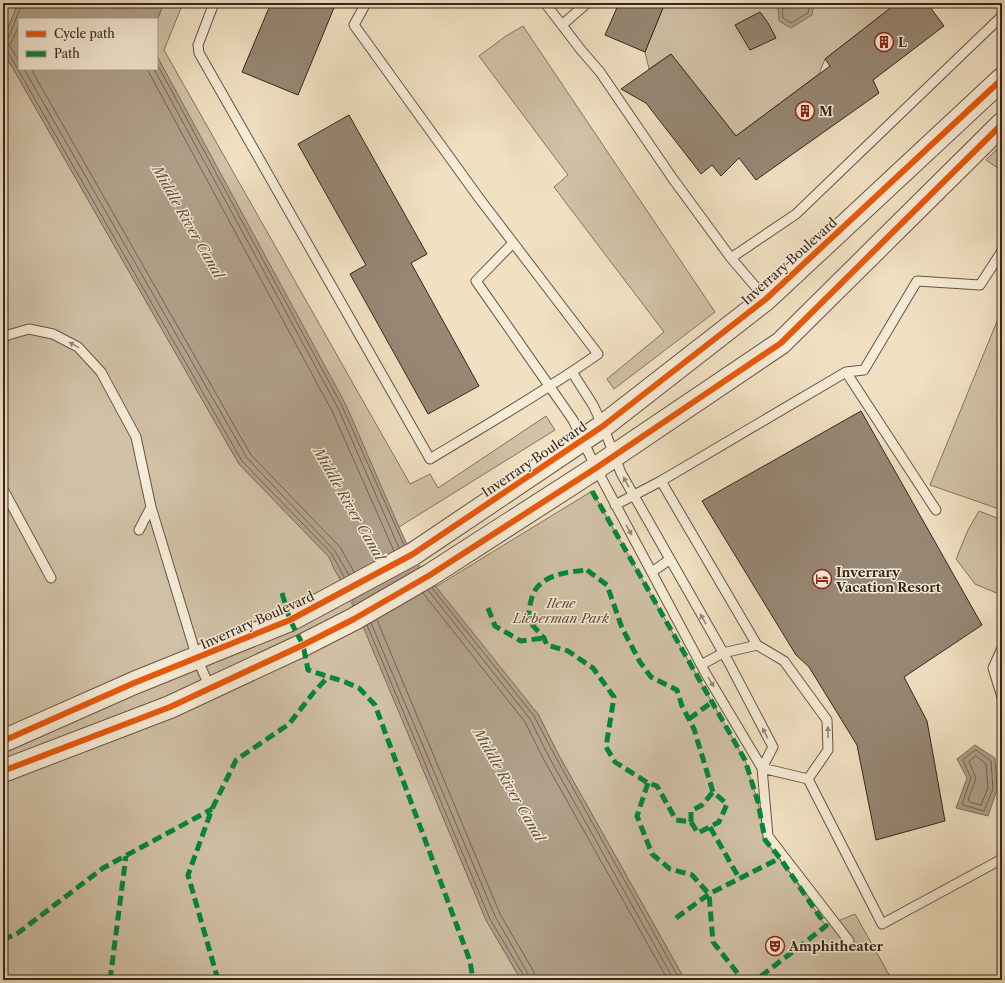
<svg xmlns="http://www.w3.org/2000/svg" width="1005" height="983" font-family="'Libre Caslon Text',serif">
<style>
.green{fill:#d1c1a6;stroke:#847362}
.water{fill:#b1a18b;stroke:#806f60}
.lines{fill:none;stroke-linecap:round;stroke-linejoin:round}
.shore{stroke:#746355;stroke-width:1}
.building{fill:#978774;stroke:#36251f}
.service-casing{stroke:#655448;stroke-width:11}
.tertiary-casing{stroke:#655448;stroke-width:24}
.service{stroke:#f6ecd7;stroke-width:9}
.tertiary{stroke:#f6ecd7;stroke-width:22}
.quiet{stroke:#00873e;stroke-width:5;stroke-dasharray:10 5;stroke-linecap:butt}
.cycleway-casing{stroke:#f6ecd7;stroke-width:8}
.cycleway{stroke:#e8590c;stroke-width:6}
.oneway{fill:#96887b}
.labels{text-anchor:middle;stroke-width:3;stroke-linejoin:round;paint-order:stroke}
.poi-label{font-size:13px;font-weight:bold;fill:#36251f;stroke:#f6ecd7;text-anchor:start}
.street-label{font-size:13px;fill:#36251f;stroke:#f6ecd7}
.park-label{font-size:13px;font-style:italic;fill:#5d4c41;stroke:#f6ecd7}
.water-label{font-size:14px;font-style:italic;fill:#615045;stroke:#f6ecd7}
</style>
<rect width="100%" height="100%" fill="#f1e1c2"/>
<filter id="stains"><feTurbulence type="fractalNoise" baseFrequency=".005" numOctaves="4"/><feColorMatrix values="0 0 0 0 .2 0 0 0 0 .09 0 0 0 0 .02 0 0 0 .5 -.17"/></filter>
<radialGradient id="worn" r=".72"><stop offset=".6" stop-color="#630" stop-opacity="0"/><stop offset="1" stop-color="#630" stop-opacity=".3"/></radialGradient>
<path class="green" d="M3,3H18L3,40Z
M164,3H183L164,50L410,484L430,474L438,488L546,416L555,430L399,527L157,56V20Z
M665,3H897L825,59L819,74L736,136L671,54L649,69L645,52Z
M523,26L715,312L614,389L607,379L664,332L554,187L568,175L479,56L506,36Z
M3,51L239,464L329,557L364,628L486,920L521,980H3Z
M1002,144V171L986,160Z
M1002,309V510L930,485Z
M592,491L745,760L758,802L765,840L780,858L826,926L855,914L892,980H685L557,752L538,714L429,591Z
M979,511L1002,520V587L999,594L975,584L956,559L968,530Z"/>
<path class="water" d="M18,3H164L157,20L19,19V69H157V56L346,405L399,527L414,559L538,714L557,752L685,980H521L486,920L349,593L334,569L329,557L239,464L3,51V40Z
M785,3H814L812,15L791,28L779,21L778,8Z
M975,745L995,758L997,790L988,816L956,808L967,778L957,759Z"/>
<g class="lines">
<path class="shore" d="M786,3V6L782,10L783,18L791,23L808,13L810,3
M19,25L13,39L9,45L19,61
M3,40H6L9,37L22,3
M3,50L8,52L242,461L332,554L344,577
M157,64L342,406L404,545
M24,69L247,458L335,551L349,575
M31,69L251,455L340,547L354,572
M147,69L332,411L394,551
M154,69L338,408L399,548
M432,588L534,716L554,754L680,980
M428,590L530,719L549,757L674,980
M423,593L525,722L544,760L668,980
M377,620L500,914L534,972L535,980
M371,623L495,916L528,974L529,980
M367,625L490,919L524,976V980
M976,750L991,761L993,789L984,811L963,805L962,804L971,778L963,760Z
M976,756L986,764L988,788L981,805L970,802L968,800L976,778L969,762Z"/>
</g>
<path class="building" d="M271,3H336L298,95L242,72Z
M619,3H665L645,52L605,35Z
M897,3H927L944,26L873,80L879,93L756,180L739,158L721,176L712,165L701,174L646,103L621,89L671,54L736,136L830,66L825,59Z
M760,12L768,23L776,38L750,50L735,25Z
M349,115L427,254L411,263L479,386L428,414L350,274L366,265L298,144Z
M861,411L982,625L904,677L927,721L945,821L876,840L857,745L809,667L796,655L702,501Z"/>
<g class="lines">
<g class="service-casing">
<path id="service" d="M214,3L198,45L199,53L430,459C486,425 544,392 598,354L479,198L354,25L366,3
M545,3L581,50L600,72L673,179L731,258L796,214L1002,16
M562,25L587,3
M513,243L476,281L573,420L596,468L706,674L762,768L768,836L849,941
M731,258L766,299
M3,338L8,335L29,329L53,334L78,347L101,372L136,437L151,507L139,530
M572,372L593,405L603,426L621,473L728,661L773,747L762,768
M846,372L864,370L917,281L980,285L1002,251
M3,489L51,578
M615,505L661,481
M151,507L197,658L210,688
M652,572L669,560
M757,645L661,481L846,372L936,510
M1002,648L993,668L1002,697
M701,665L723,653L757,645L784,661L827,720L828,750L808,779
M762,768L808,779L882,924L1002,859"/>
</g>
<g class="tertiary-casing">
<path id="tertiary" d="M3,741L134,683L290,620L413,554L603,426L766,299L1002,79
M3,771L170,707L303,645L354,619L430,575L596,468L781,343L1002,124"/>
</g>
<use href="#service" class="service"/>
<use href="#tertiary" class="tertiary"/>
<path class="quiet" d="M592,491L745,760L758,802L765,840L780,858L826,926L756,980
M587,570L607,585L622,628L640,662L651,677L677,690L682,706L694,729L713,792L727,804L719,822L698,833L691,822L676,820L657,786L648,783L615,762L606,747L614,697L593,668L568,651L547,645L544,638L528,620C529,612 530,600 534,592C544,574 568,572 587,570Z
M282,593L290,620L303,645L308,670L345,682L359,688L375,705L470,961L473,980
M488,608L495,626L521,641L544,638
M689,719L712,702
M648,783L637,816L652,854L670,869L692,875L709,894L713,942L743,980
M691,822V811L702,805L713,792
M710,827L739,878
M676,918L709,894L780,858
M3,940L18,933L103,868L212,809
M110,980L126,856
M218,980L188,875L212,809L236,760L289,724L314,692L328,677"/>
<g class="cycleway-casing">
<path id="cycleway" d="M3,741L134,683L290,620L413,554L603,426L766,299L1002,79
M3,771L170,707L303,645L354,619L430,575L596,468L781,343L1002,124"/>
</g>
<use href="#cycleway" class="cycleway"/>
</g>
<defs><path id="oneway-solid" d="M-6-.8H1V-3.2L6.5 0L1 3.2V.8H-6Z"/></defs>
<g class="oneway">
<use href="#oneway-solid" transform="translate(74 345) rotate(-151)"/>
<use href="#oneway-solid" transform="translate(626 482) rotate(-119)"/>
<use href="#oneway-solid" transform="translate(629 530) rotate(61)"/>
<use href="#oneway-solid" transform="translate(703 619) rotate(-120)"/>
<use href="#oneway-solid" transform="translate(711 682) rotate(59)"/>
<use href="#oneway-solid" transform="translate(828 732) rotate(-91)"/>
<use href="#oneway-solid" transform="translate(765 733) rotate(-117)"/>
</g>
<defs>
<g id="building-ring" transform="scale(1)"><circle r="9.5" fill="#f6ecd7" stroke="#8f2418" stroke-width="1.5"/><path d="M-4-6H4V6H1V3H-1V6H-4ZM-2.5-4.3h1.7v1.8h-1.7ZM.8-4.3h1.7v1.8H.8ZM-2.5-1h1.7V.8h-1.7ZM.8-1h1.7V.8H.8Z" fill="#8f2418"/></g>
<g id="hotel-ring" transform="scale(1)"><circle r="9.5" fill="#f6ecd7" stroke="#8f2418" stroke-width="1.5"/><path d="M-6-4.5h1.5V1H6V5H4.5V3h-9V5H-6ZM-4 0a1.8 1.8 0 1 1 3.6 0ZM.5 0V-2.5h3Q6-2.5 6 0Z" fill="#8f2418"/></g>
<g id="theatre-ring" transform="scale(1)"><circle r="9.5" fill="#f6ecd7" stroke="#8f2418" stroke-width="1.5"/><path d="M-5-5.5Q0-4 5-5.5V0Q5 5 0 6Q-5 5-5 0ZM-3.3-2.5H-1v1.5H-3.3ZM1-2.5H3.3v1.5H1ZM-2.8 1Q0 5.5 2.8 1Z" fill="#8f2418"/></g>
</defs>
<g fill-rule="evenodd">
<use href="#building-ring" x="884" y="42"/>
<use href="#building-ring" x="805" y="111"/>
<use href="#hotel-ring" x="822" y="579"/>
<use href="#theatre-ring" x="775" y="946"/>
</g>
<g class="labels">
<g class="poi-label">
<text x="898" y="47">L</text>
<text x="819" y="116">M</text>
<text x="836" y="577">Inverrary<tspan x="836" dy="15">Vacation Resort</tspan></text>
<text x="789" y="951">Amphitheater</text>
</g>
<g class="street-label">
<text transform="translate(789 261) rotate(-42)" y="5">Inverrary Boulevard</text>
<text transform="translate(534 459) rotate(-34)" y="5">Inverrary Boulevard</text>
<text transform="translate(257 620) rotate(-24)" y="5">Inverrary Boulevard</text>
</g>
<g class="park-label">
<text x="561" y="608">Ilene<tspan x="561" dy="15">Lieberman Park</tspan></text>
</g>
<g class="water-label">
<text transform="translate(188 222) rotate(60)" y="5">Middle River Canal</text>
<text transform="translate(349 504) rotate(60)" y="5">Middle River Canal</text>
<text transform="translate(509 785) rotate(60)" y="5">Middle River Canal</text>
</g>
</g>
<rect width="1005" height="983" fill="none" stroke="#f1e1c2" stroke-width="16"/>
<rect x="4" y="4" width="997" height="975" fill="none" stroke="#36251f" stroke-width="2"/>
<rect x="8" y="8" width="989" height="967" fill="none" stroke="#36251f"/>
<rect x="18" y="18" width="140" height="52" fill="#f6ecd7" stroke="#a99c8d"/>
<rect x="26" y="31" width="20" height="6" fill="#e8590c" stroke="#a99c8d"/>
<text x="54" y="38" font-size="12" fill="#36251f">Cycle path</text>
<rect x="26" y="51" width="20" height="6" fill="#00873e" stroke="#a99c8d"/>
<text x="54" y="58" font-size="12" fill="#36251f">Path</text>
<rect width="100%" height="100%" filter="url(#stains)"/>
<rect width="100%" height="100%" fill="url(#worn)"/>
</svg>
